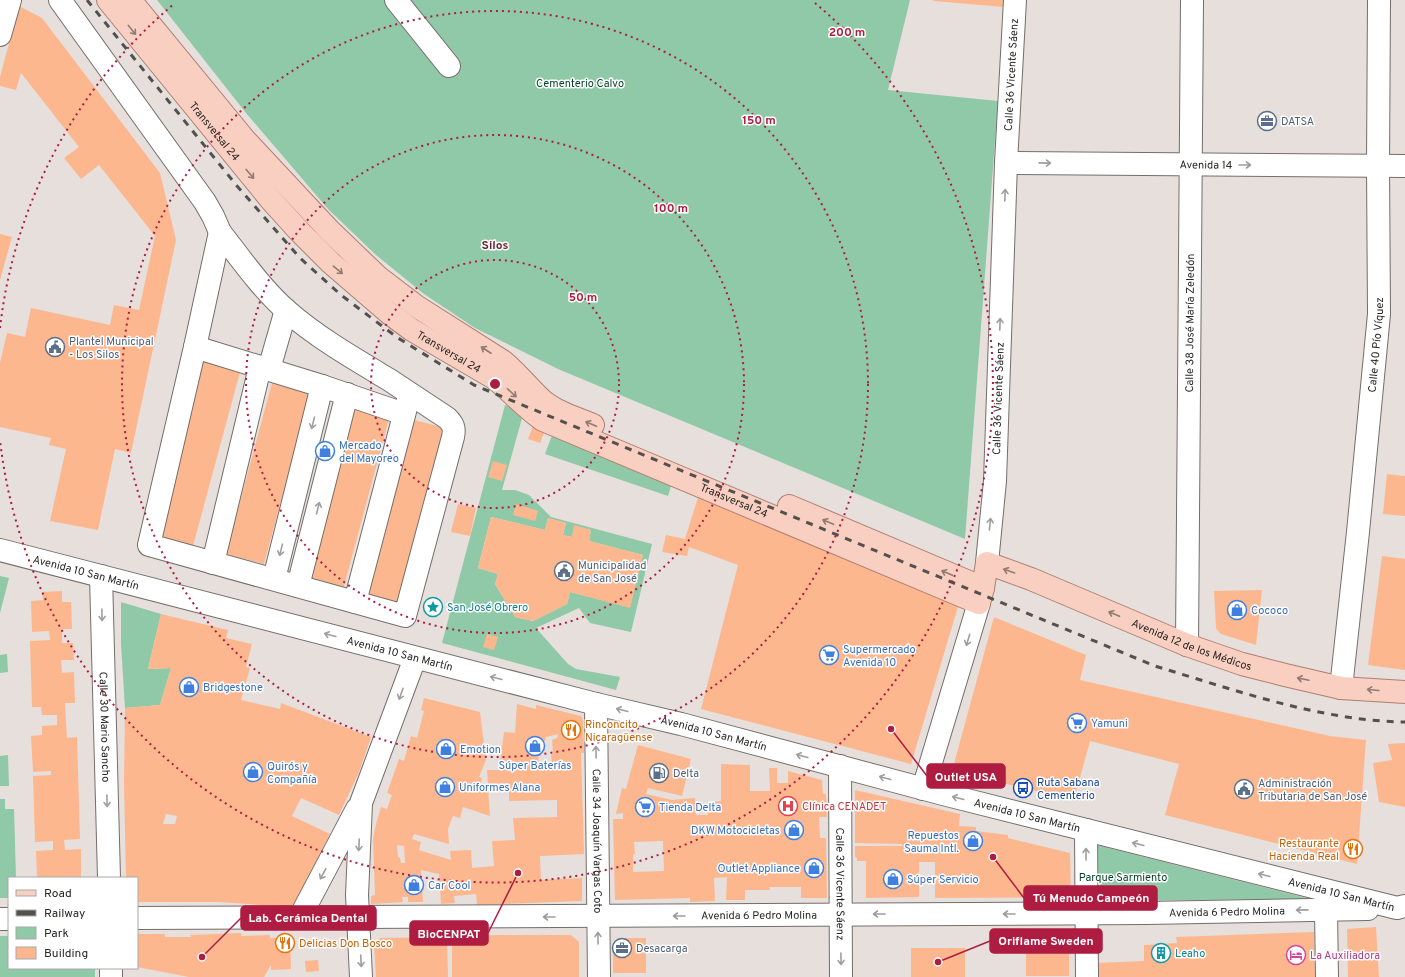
<svg xmlns="http://www.w3.org/2000/svg" width="1405" height="977" font-family="Overpass,sans-serif">
<style>
.green{fill:#90c9a7;fill-rule:evenodd}
.building{fill:#fdb78e;fill-rule:evenodd}
.lines{fill:none;stroke-linecap:round;stroke-linejoin:round}
.minor-casing{stroke:#746e6a;stroke-width:24}
.major-casing{stroke:#ae7f70;stroke-width:24}
.minor{stroke:#fff;stroke-width:22}
.major{stroke:#f9cfc1;stroke-width:22}
.rail{stroke:#53504e;stroke-width:3;stroke-dasharray:7 7;stroke-linecap:butt}
.oneway{stroke:#917b73}
.oneway2{stroke:#9f9e9d}
.ring{fill:none;stroke:#af1c41;stroke-width:2;stroke-dasharray:2 4}
.labels{text-anchor:middle;stroke-width:3;stroke-linejoin:round;paint-order:stroke}
.street-label{font-size:11px;fill:#292725;stroke:#fff}
.park-label{font-size:11px;fill:#003f24;stroke:#fff}
.service-label{font-size:11px;fill:#4e5e75;stroke:#fff;text-anchor:start}
.shop-label{font-size:11px;fill:#366cbe;stroke:#fff;text-anchor:start}
.culture-label{font-size:11px;fill:#0d838f;stroke:#fff;text-anchor:start}
.food-label{font-size:11px;fill:#c56008;stroke:#fff;text-anchor:start}
.transit-label{font-size:11px;fill:#164399;stroke:#fff;text-anchor:start}
.health-label{font-size:11px;fill:#be3a42;stroke:#fff;text-anchor:start}
.hotel-label{font-size:11px;fill:#b23c85;stroke:#fff;text-anchor:start}
.neighbourhood-label{font-size:12px;font-weight:bold;fill:#6b2530;stroke:#fff}
.centre{fill:#af1c41;stroke:#fff;stroke-width:2}
.ring-label{font-size:12px;text-anchor:middle;font-weight:bold;fill:#af1c41;stroke:#fff;stroke-width:3;stroke-linejoin:round;paint-order:stroke}
.leader{fill:none;stroke:#af1c41;stroke-width:1.5}
.callout-dot{fill:#af1c41;stroke:#fff;stroke-width:1.5}
.callout{fill:#af1c41;stroke:#af1c41;stroke-width:1.5}
.callout-label{font-size:12px;text-anchor:middle;font-weight:bold;fill:#fff}
</style>
<rect width="100%" height="100%" fill="#e6dfdb"/>
<path class="green" d="M157,0H910L888,90L998,101L965,539L558,369L475,328L424,294L376,255L328,209L246,113Z
M505,405L524,411L502,490H515L529,495L551,517L652,544L631,632L590,623L579,608L536,628L568,664L576,669L620,677L616,690L442,643ZM491,517L545,530L548,518L566,523L563,535L572,537L575,526L591,530L589,541L643,555L630,607L570,592L567,604L533,621L515,617L495,584L498,574L478,568Z
M554,430L673,480L668,496L545,454Z
M0,576L9,578L0,613Z
M121,602L161,614L148,669L171,668L160,705L125,708L121,644Z
M7,654L8,672L0,673V655Z
M8,755L9,786H0V756Z
M0,799H5V809H14L16,878H9V898H0Z
M1097,845L1310,899L1099,901Z
M0,936H9V968H95V977H0Z"/>
<path class="building" d="M933,0H1004V7L933,1Z
M19,6L42,18L160,173L176,240L131,453L115,449L98,530L50,521L66,449L49,445L51,438L0,427V363L7,333L25,337L31,308L110,325L114,305L139,310L155,236L99,165L81,179L64,158L79,147L21,73L16,90L0,86V77Z
M0,234L12,237L0,280Z
M202,361L240,372L193,546L155,537Z
M273,379L311,389L264,564L226,554Z
M353,405L390,415L343,590L306,580Z
M411,419L448,429L401,603L364,594Z
M533,426L545,430L540,443L528,439Z
M493,461L507,465L502,481L488,477Z
M1387,474L1405,476V516L1383,514Z
M700,491L960,600L911,764L701,709L738,565L689,547L687,556L662,552L666,535L685,539Z
M458,504L476,508L470,536L451,532Z
M516,504L538,511L535,521L513,515Z
M491,517L545,530L548,518L566,523L563,535L572,537L574,525L591,530L589,541L643,555L630,608L570,592L567,604L533,621L515,617L495,584L498,574L478,568Z
M1382,556L1405,559V670L1368,665Z
M1262,590L1256,645L1221,634L1218,631L1216,628L1214,591Z
M62,591V602H71L72,629H62V643H73L74,660H61L62,673L74,672L75,703H65L67,738L77,737L80,839L64,840L65,850L81,849V878H37L36,851L53,850V841L35,842L33,776L51,775V771L33,772L31,736L42,735V726L57,725V715H42L41,707H32L30,641L50,640L49,631L32,632L31,601L43,600L42,592Z
M161,614L228,630L226,638L252,644L246,667L250,668L241,700L280,709L281,703L371,737L359,772L339,815L301,798L292,816L330,834L319,855L322,857L296,906L289,907L220,902H137V878H126L124,782L125,708L160,705L171,668L148,669ZM166,814L177,816L175,824H163Z
M994,617L1086,655L1080,680L1330,736L1366,740L1357,864L1165,815L1179,764L1090,741L1074,800L952,771Z
M487,634L498,637L494,650L483,647Z
M424,698L480,712L486,760L479,777L482,778L480,786L488,789L490,816L463,807L460,818L453,816L448,829L449,844L414,834L412,839L421,842L419,850L451,860L450,851L471,850L472,868L494,866L492,841L515,840L513,818L557,817V800L509,801V783L488,784L487,770H499L504,732L515,733L517,704L536,709V705L581,716L583,720L584,753H581L584,854L540,856L541,880L582,878V901L477,905L476,894L454,896L455,903L441,904L439,874L421,870L423,902H408V897H402L403,902L371,904V896L375,895L373,839L376,824L381,807L387,809L392,795L387,793L399,759L404,761L411,736L417,738L424,711L421,710ZM558,734L557,738L552,740L553,754L551,753L552,766L539,767L538,752L542,741H545L546,737ZM397,845L404,846L405,863H401L400,858L398,857Z
M1405,743V807L1379,802L1373,763L1392,760L1388,744Z
M638,745L691,759L682,796L648,788L646,794L672,800L695,798L696,815H708L707,808L713,802L721,801V764L750,765V791H770L769,768H777V783H788V771L822,780L823,794H826L827,817H819L820,838H826L827,898H801V887H769L770,890H745V900H726L727,877L714,878L715,901L690,902V898L615,900L613,819H623V813L616,814L622,788L626,789ZM663,841L664,871L633,872V854H635L634,842Z
M855,790L960,814L959,826L976,827V831L1008,835V838L1070,853L1071,897L935,898V862H919V897L866,898V861H857V858L855,857V846H902V844L855,843Z
M1376,927L1379,977H1348L1347,929Z
M1314,932L1315,977H1098V963L1144,961V945L1177,943L1176,937Z
M241,933V936L270,935V938L290,937L291,969L271,970V965L264,977H189L137,967V934H165V937H191L190,935Z
M1069,933V976H1026V934Z
M500,935H571L579,942V977H452V936Z
M447,937L448,977H376L374,944L380,938Z
M620,938H646V973H613V944H620Z
M911,948H965V977H911Z
M318,960L319,971L306,972L305,961Z"/>
<g class="lines">
<g class="minor-casing">
<g id="minor">
<path d="M60,0L205,202L213,216L220,232"/>
<path d="M396,0L449,66"/>
<path d="M0,35L10,0"/>
<path id="s1" d="M1006,163L1405,166"/>
<path d="M220,232C241,259 261,288 287,311C318,338 353,358 388,379C408,392 427,405 447,418C453,424 455,428 453,437L405,616L149,545L195,347Z"/>
<path d="M195,347L322,386L404,414"/>
<path d="M269,369L286,310"/>
<path id="s2" d="M0,550L596,704L681,724L943,794L1397,908L1405,906"/>
<path d="M213,563L260,367"/>
<path id="s3" d="M987,563L995,481L1006,163L1015,0"/>
<path id="s4" d="M101,576L109,878"/>
<path d="M274,579L322,386"/>
<path d="M298,586L347,394"/>
<path d="M355,602L408,400"/>
<path id="s5" d="M1187,645L1192,0"/>
<path id="s6" d="M1341,688L1358,532L1379,314L1378,166L1379,0"/>
<path id="s7" d="M596,704L599,977"/>
<path id="s8" d="M840,766L841,977"/>
<path d="M923,789L979,603"/>
<path d="M1086,830L1087,977"/>
<path d="M1326,910L1327,977"/>
<path d="M300,917L357,809"/>
<path id="s9" d="M137,918L1146,913L1368,909"/>
<path d="M0,919H9"/>
<path d="M111,968V977"/>
<path d="M361,977L357,895L361,803L415,658"/>
</g>
</g>
<g class="major-casing">
<g id="major">
<path id="s10" d="M108,0L271,200L300,232L331,263L389,313L412,330L494,378C511,391 525,408 543,420L979,603L983,588L987,563L1031,579L1187,645L1242,664L1285,675L1341,688L1405,692"/>
<path d="M130,0L245,140L330,231L378,277L416,306L504,362C518,374 529,388 542,400C556,412 576,418 593,425"/>
<path d="M789,506L983,588"/>
</g>
</g>
<use href="#minor" class="minor"/>
<use href="#major" class="major"/>
<path class="rail" d="M87,0L237,186L300,258L341,295L398,338L474,385L1155,666C1235,690 1321,721 1405,722"/>
</g>
<defs><path id="oneway-shaft" d="M-6 0H5M1.5-3L5.5 0L1.5 3" fill="none" stroke-width="1.6" stroke-linecap="round" stroke-linejoin="round"/></defs>
<g class="oneway">
<use href="#oneway-shaft" transform="translate(132 30) rotate(51)"/>
<use href="#oneway-shaft" transform="translate(250 174) rotate(50)"/>
<use href="#oneway-shaft" transform="translate(338 270) rotate(40)"/>
<use href="#oneway-shaft" transform="translate(486 350) rotate(-147)"/>
<use href="#oneway-shaft" transform="translate(512 393) rotate(43)"/>
<use href="#oneway-shaft" transform="translate(591 424) rotate(-157)"/>
<use href="#oneway-shaft" transform="translate(828 522) rotate(-157)"/>
<use href="#oneway-shaft" transform="translate(1009 571) rotate(-160)"/>
<use href="#oneway-shaft" transform="translate(947 573) rotate(-157)"/>
<use href="#oneway-shaft" transform="translate(1114 614) rotate(-157)"/>
<use href="#oneway-shaft" transform="translate(1303 679) rotate(-168)"/>
<use href="#oneway-shaft" transform="translate(1373 690) rotate(-175)"/>
</g>
<g class="oneway2">
<use href="#oneway-shaft" transform="translate(1045 163) rotate(1)"/>
<use href="#oneway-shaft" transform="translate(1245 165)"/>
<use href="#oneway-shaft" transform="translate(1005 195) rotate(-88)"/>
<use href="#oneway-shaft" transform="translate(1000 324) rotate(-88)"/>
<use href="#oneway-shaft" transform="translate(313 423) rotate(104)"/>
<use href="#oneway-shaft" transform="translate(318 508) rotate(-76)"/>
<use href="#oneway-shaft" transform="translate(990 524) rotate(-84)"/>
<use href="#oneway-shaft" transform="translate(281 550) rotate(104)"/>
<use href="#oneway-shaft" transform="translate(102 615) rotate(89)"/>
<use href="#oneway-shaft" transform="translate(330 635) rotate(-165)"/>
<use href="#oneway-shaft" transform="translate(968 640) rotate(107)"/>
<use href="#oneway-shaft" transform="translate(496 678) rotate(-166)"/>
<use href="#oneway-shaft" transform="translate(401 694) rotate(110)"/>
<use href="#oneway-shaft" transform="translate(622 710) rotate(-166)"/>
<use href="#oneway-shaft" transform="translate(596 752) rotate(-91)"/>
<use href="#oneway-shaft" transform="translate(802 756) rotate(-165)"/>
<use href="#oneway-shaft" transform="translate(885 778) rotate(-165)"/>
<use href="#oneway-shaft" transform="translate(958 798) rotate(-166)"/>
<use href="#oneway-shaft" transform="translate(107 801) rotate(89)"/>
<use href="#oneway-shaft" transform="translate(1138 844) rotate(-166)"/>
<use href="#oneway-shaft" transform="translate(359 845) rotate(93)"/>
<use href="#oneway-shaft" transform="translate(1086 854) rotate(-90)"/>
<use href="#oneway-shaft" transform="translate(323 874) rotate(118)"/>
<use href="#oneway-shaft" transform="translate(1264 875) rotate(-166)"/>
<use href="#oneway-shaft" transform="translate(1302 910) rotate(179)"/>
<use href="#oneway-shaft" transform="translate(879 914) rotate(180)"/>
<use href="#oneway-shaft" transform="translate(1009 914) rotate(180)"/>
<use href="#oneway-shaft" transform="translate(679 916) rotate(180)"/>
<use href="#oneway-shaft" transform="translate(549 917) rotate(180)"/>
<use href="#oneway-shaft" transform="translate(598 938) rotate(-91)"/>
<use href="#oneway-shaft" transform="translate(841 959) rotate(89)"/>
<use href="#oneway-shaft" transform="translate(361 961) rotate(87)"/>
</g>
<g class="ring">
<circle cx="495" cy="384" r="124"/>
<circle cx="495" cy="384" r="249"/>
<circle cx="495" cy="384" r="373"/>
<path d="M0 328A498 498 0 0 1 175 3M815 3A498 498 0 1 1 0 440"/>
</g>
<defs>
<g id="office-ring" transform="scale(1)"><circle r="9.5" fill="#fff" stroke="#5c6f8a" stroke-width="1.5"/><path d="M-6-3h4V-5.5h4V-3h4V5H-6ZM-1-4.5V-3h2v-1.5ZM-6 0V1H6V0Z" fill="#5c6f8a"/></g>
<g id="civic-ring" transform="scale(1)"><circle r="9.5" fill="#fff" stroke="#5c6f8a" stroke-width="1.5"/><path d="M-.6-6.5H3V-4.5H.6V-3L4-1V1h2V6H-6V1h2V-1L-.6-3ZM-1.2 2.5V6h2.4V2.5Z" fill="#5c6f8a"/></g>
<g id="shop-ring" transform="scale(1)"><circle r="9.5" fill="#fff" stroke="#3f7fe0" stroke-width="1.5"/><path d="M-5-2.5h2.3a2.7 3.5 0 0 1 5.4 0H5L5.5 6h-11ZM-1.5-2.5h3a1.5 2.3 0 0 0-3 0Z" fill="#3f7fe0"/></g>
<g id="sight-ring" transform="scale(1)"><circle r="9.5" fill="#fff" stroke="#0f9aa8" stroke-width="1.5"/><path d="M0-6L1.8-2.2L6-1.7L2.9 1.2L3.7 5.4L0 3.3L-3.7 5.4L-2.9 1.2L-6-1.7L-1.8-2.2Z" fill="#0f9aa8"/></g>
<g id="supermarket-ring" transform="scale(1)"><circle r="9.5" fill="#fff" stroke="#3f7fe0" stroke-width="1.5"/><path d="M-6-5.5h2.5l.6 2H6L4.5 2H-2.5L-4.4-4H-6ZM-1.5 3.2a1.3 1.3 0 1 0 .1 0ZM3 3.2a1.3 1.3 0 1 0 .1 0Z" fill="#3f7fe0"/></g>
<g id="restaurant-ring" transform="scale(1)"><circle r="9.5" fill="#fff" stroke="#e8710a" stroke-width="1.5"/><path d="M-5-6h1v4h1v-4h1v4h1v-4h1v5L-1.5 .5V6h-2V.5L-5-1ZM5-6V6H3V1.5H1.5Q1.5-4 5-6Z" fill="#e8710a"/></g>
<g id="fuel-ring" transform="scale(1)"><circle r="9.5" fill="#fff" stroke="#5c6f8a" stroke-width="1.5"/><path d="M-5.5-6h7V0h2V4h1.3V-2.5L3-4.5l.8-.8L6-3V5H2.5V1h-1V6h-7ZM-4.2-4.7v3.2H.2V-4.7Z" fill="#5c6f8a"/></g>
<g id="bus-ring" transform="scale(1)"><circle r="9.5" fill="#fff" stroke="#1a4fb4" stroke-width="1.5"/><path d="M-5-6H5V4H4V6H2V4H-2V6H-4V4H-5ZM-3.5-4V0h7V-4ZM-3.5 1.2v1.5H-2V1.2ZM2 1.2v1.5H3.5V1.2Z" fill="#1a4fb4"/></g>
<g id="hospital-ring" transform="scale(1)"><circle r="9.5" fill="#fff" stroke="#e0444e" stroke-width="1.5"/><path d="M-5-5h3v3.5h4V-5h3V5h-3V1.5h-4V5h-3Z" fill="#e0444e"/></g>
<g id="building-ring" transform="scale(1)"><circle r="9.5" fill="#fff" stroke="#0f9aa8" stroke-width="1.5"/><path d="M-4-6H4V6H1V3H-1V6H-4ZM-2.5-4.3h1.7v1.8h-1.7ZM.8-4.3h1.7v1.8H.8ZM-2.5-1h1.7V.8h-1.7ZM.8-1h1.7V.8H.8Z" fill="#0f9aa8"/></g>
<g id="hotel-ring" transform="scale(1)"><circle r="9.5" fill="#fff" stroke="#d1479c" stroke-width="1.5"/><path d="M-6-4.5h1.5V1H6V5H4.5V3h-9V5H-6ZM-4 0a1.8 1.8 0 1 1 3.6 0ZM.5 0V-2.5h3Q6-2.5 6 0Z" fill="#d1479c"/></g>
</defs>
<g fill-rule="evenodd">
<use href="#office-ring" x="1267" y="121"/>
<use href="#civic-ring" x="55" y="347"/>
<use href="#shop-ring" x="325" y="451"/>
<use href="#civic-ring" x="564" y="571"/>
<use href="#sight-ring" x="433" y="607"/>
<use href="#shop-ring" x="1237" y="610"/>
<use href="#supermarket-ring" x="829" y="655"/>
<use href="#shop-ring" x="189" y="687"/>
<use href="#supermarket-ring" x="1077" y="723"/>
<use href="#restaurant-ring" x="571" y="730"/>
<use href="#shop-ring" x="535" y="746"/>
<use href="#shop-ring" x="446" y="749"/>
<use href="#shop-ring" x="253" y="772"/>
<use href="#fuel-ring" x="659" y="773"/>
<use href="#shop-ring" x="445" y="787"/>
<use href="#bus-ring" x="1023" y="788"/>
<use href="#civic-ring" x="1244" y="789"/>
<use href="#hospital-ring" x="788" y="806"/>
<use href="#supermarket-ring" x="645" y="807"/>
<use href="#shop-ring" x="794" y="830"/>
<use href="#shop-ring" x="973" y="841"/>
<use href="#restaurant-ring" x="1353" y="849"/>
<use href="#shop-ring" x="814" y="868"/>
<use href="#shop-ring" x="893" y="879"/>
<use href="#shop-ring" x="414" y="885"/>
<use href="#restaurant-ring" x="285" y="943"/>
<use href="#office-ring" x="622" y="948"/>
<use href="#building-ring" x="1161" y="953"/>
<use href="#hotel-ring" x="1296" y="955"/>
</g>
<g class="labels">
<g class="street-label">
<text dy="4" stroke="none"><textPath href="#s3" startOffset="489">Calle 36 Vicente Sáenz</textPath></text>
<text dy="4" stroke="none"><textPath href="#s10" startOffset="169">Transversal 24</textPath></text>
<text dy="4" stroke="none"><textPath href="#s1" startOffset="200">Avenida 14</textPath></text>
<text dy="4" stroke="none"><textPath href="#s5" startOffset="322">Calle 38 José María Zeledón</textPath></text>
<text dy="4" stroke="none"><textPath href="#s6" startOffset="345">Calle 40 Pío Víquez</textPath></text>
<text dy="4" stroke="none"><textPath href="#s10" startOffset="493">Transversal 24</textPath></text>
<text dy="4" stroke="none"><textPath href="#s3" startOffset="165">Calle 36 Vicente Sáenz</textPath></text>
<text dy="4" stroke="none"><textPath href="#s10" startOffset="817">Transversal 24</textPath></text>
<text dy="4" stroke="none"><textPath href="#s2" startOffset="89">Avenida 10 San Martín</textPath></text>
<text dy="4" stroke="none"><textPath href="#s10" startOffset="1344">Avenida 12 de los Médicos</textPath></text>
<text dy="4" stroke="none"><textPath href="#s2" startOffset="413">Avenida 10 San Martín</textPath></text>
<text dy="4" stroke="none"><textPath href="#s4" startOffset="151">Calle 30 Mario Sancho</textPath></text>
<text dy="4" stroke="none"><textPath href="#s2" startOffset="737">Avenida 10 San Martín</textPath></text>
<text dy="4" stroke="none"><textPath href="#s2" startOffset="1061">Avenida 10 San Martín</textPath></text>
<text dy="4" stroke="none"><textPath href="#s7" startOffset="137">Calle 34 Joaquín Vargas Coto</textPath></text>
<text dy="4" stroke="none"><textPath href="#s8" startOffset="118">Calle 36 Vicente Sáenz</textPath></text>
<text dy="4" stroke="none"><textPath href="#s2" startOffset="1385">Avenida 10 San Martín</textPath></text>
<text dy="4" stroke="none"><textPath href="#s9" startOffset="1090">Avenida 6 Pedro Molina</textPath></text>
<text dy="4" stroke="none"><textPath href="#s9" startOffset="622">Avenida 6 Pedro Molina</textPath></text>
</g>
<g class="park-label">
<text x="580" y="87">Cementerio Calvo</text>
<text x="1123" y="881">Parque Sarmiento</text>
</g>
<g class="service-label">
<text x="1281" y="125">DATSA</text>
<text x="69" y="345">Plantel Municipal<tspan x="69" dy="13">- Los Silos</tspan></text>
<text x="578" y="569">Municipalidad<tspan x="578" dy="13">de San José</tspan></text>
<text x="673" y="777">Delta</text>
<text x="1258" y="787">Administración<tspan x="1258" dy="13">Tributaria de San José</tspan></text>
<text x="636" y="952">Desacarga</text>
</g>
<g class="shop-label">
<text x="339" y="449">Mercado<tspan x="339" dy="13">del Mayoreo</tspan></text>
<text x="1251" y="614">Cococo</text>
<text x="843" y="653">Supermercado<tspan x="843" dy="13">Avenida 10</tspan></text>
<text x="203" y="691">Bridgestone</text>
<text x="1091" y="727">Yamuni</text>
<text x="460" y="753">Emotion</text>
<text x="535" y="769" text-anchor="middle">Súper Baterías</text>
<text x="267" y="770">Quirós y<tspan x="267" dy="13">Compañía</tspan></text>
<text x="459" y="791">Uniformes Alana</text>
<text x="659" y="811">Tienda Delta</text>
<text x="780" y="834" text-anchor="end">DKW Motocicletas</text>
<text x="959" y="839" text-anchor="end">Repuestos<tspan x="959" dy="13">Sauma Intl.</tspan></text>
<text x="800" y="872" text-anchor="end">Outlet Appliance</text>
<text x="907" y="883">Súper Servicio</text>
<text x="428" y="889">Car Cool</text>
</g>
<g class="culture-label">
<text x="447" y="611">San José Obrero</text>
<text x="1175" y="957">Leaho</text>
</g>
<g class="food-label">
<text x="585" y="728">Rinconcito<tspan x="585" dy="13">Nicaragüense</tspan></text>
<text x="1339" y="847" text-anchor="end">Restaurante<tspan x="1339" dy="13">Hacienda Real</tspan></text>
<text x="299" y="947">Delicias Don Bosco</text>
</g>
<g class="transit-label">
<text x="1037" y="786">Ruta Sabana<tspan x="1037" dy="13">Cementerio</tspan></text>
</g>
<g class="health-label">
<text x="802" y="810">Clínica CENADET</text>
</g>
<g class="hotel-label">
<text x="1310" y="959">La Auxiliadora</text>
</g>
<g class="neighbourhood-label">
<text x="495" y="249">Silos</text>
</g>
</g>
<circle cx="495" cy="384" r="6" class="centre"/>
<g class="ring-label">
<text x="847" y="36">200 m</text>
<text x="759" y="124">150 m</text>
<text x="671" y="212">100 m</text>
<text x="583" y="301">50 m</text>
</g>
<path class="leader" d="M891 729L927 776M993 857L1024 898M202 957L241 918M518 873L488 933M938 962L990 941"/>
<g class="callout-dot">
<circle cx="891" cy="729" r="4"/>
<circle cx="993" cy="857" r="4"/>
<circle cx="202" cy="957" r="4"/>
<circle cx="518" cy="873" r="4"/>
<circle cx="938" cy="962" r="4"/>
</g>
<g class="callout">
<rect x="927" y="764" width="78" height="24" rx="4"/>
<rect x="1024" y="886" width="133" height="24" rx="4"/>
<rect x="241" y="906" width="135" height="24" rx="4"/>
<rect x="410" y="921" width="78" height="24" rx="4"/>
<rect x="990" y="929" width="112" height="24" rx="4"/>
</g>
<g class="callout-label">
<text x="966" y="781">Outlet USA</text>
<text x="1091" y="902">Tú Menudo Campeón</text>
<text x="308" y="922">Lab. Cerámica Dental</text>
<text x="449" y="938">BioCENPAT</text>
<text x="1046" y="945">Oriflame Sweden</text>
</g>
<rect x="8" y="877" width="130" height="92" fill="#ffffff" stroke="#a9a9a8"/>
<rect x="16" y="890" width="20" height="6" fill="#f9cfc1" stroke="#a9a9a8"/>
<text x="44" y="897" font-size="12" fill="#292725">Road</text>
<rect x="16" y="910" width="20" height="6" fill="#53504e" stroke="#a9a9a8"/>
<text x="44" y="917" font-size="12" fill="#292725">Railway</text>
<rect x="16" y="927" width="20" height="12" fill="#90c9a7" stroke="#a9a9a8"/>
<text x="44" y="937" font-size="12" fill="#292725">Park</text>
<rect x="16" y="947" width="20" height="12" fill="#fdb78e" stroke="#a9a9a8"/>
<text x="44" y="957" font-size="12" fill="#292725">Building</text>
</svg>
